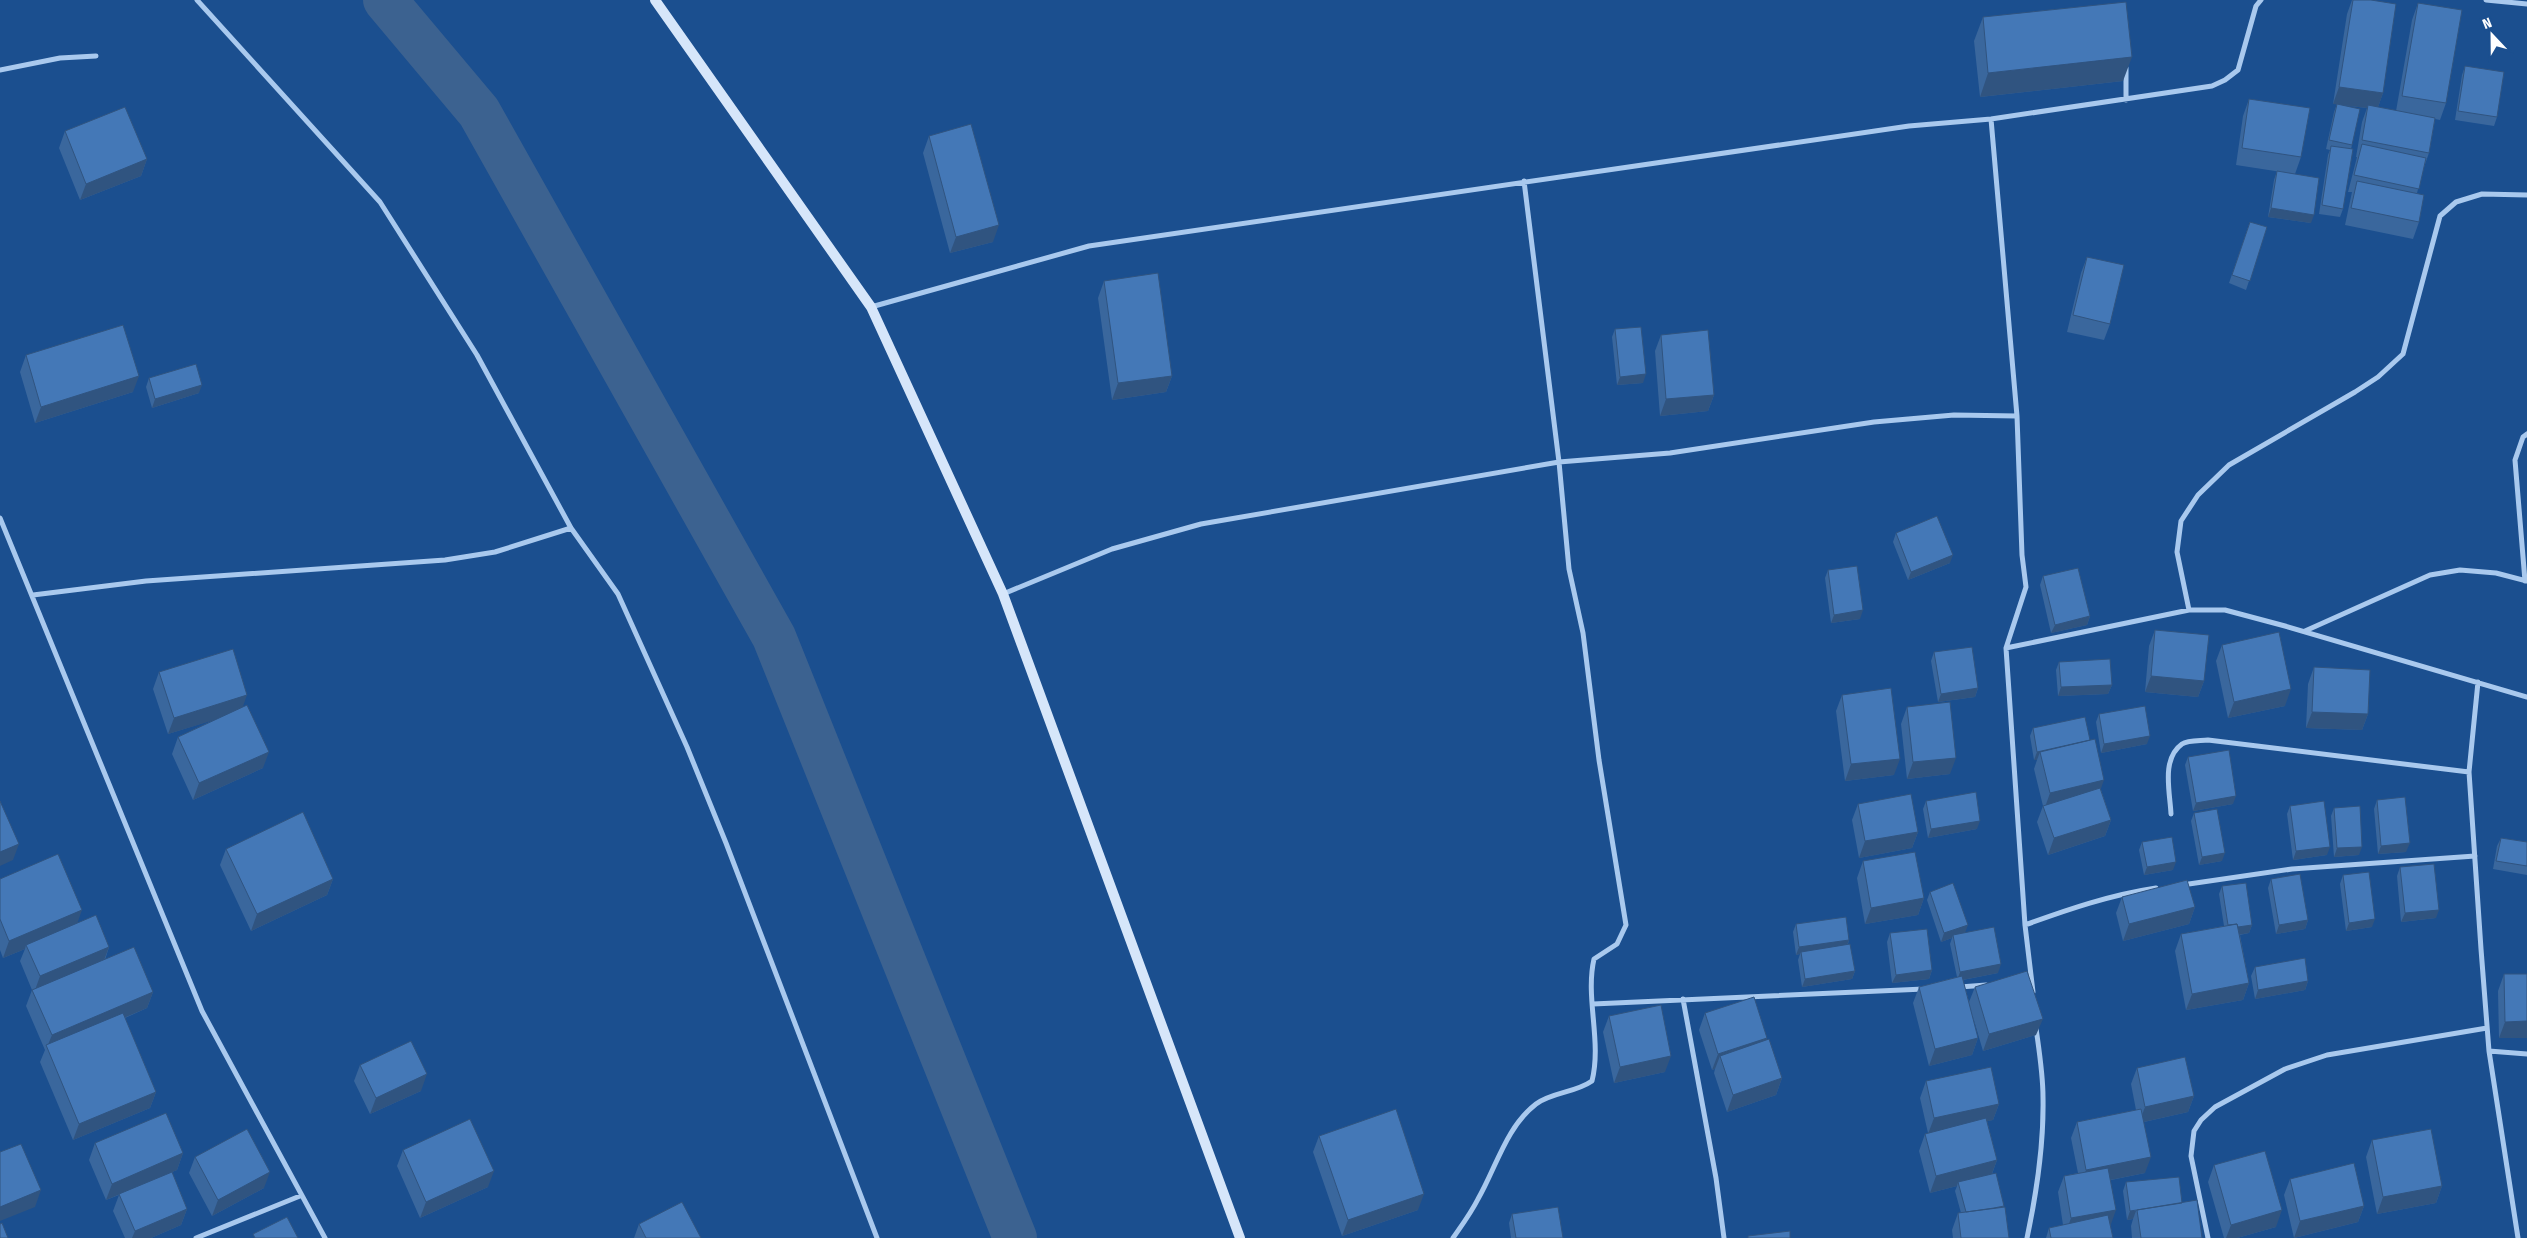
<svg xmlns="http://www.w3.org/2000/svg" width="2527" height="1238" font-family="'Fira Sans Condensed',sans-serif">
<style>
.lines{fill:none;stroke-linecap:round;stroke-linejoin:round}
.canal{stroke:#3c6290;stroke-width:44}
.street{stroke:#a9c9ee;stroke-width:5}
.secondary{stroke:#d6e6fa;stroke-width:10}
.wall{fill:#3a679d}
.shaded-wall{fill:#305480}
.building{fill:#4478b7;stroke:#305480}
</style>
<rect width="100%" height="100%" fill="#1b4f8f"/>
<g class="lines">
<path class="canal" d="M385,0L479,112L774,637L1015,1238"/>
<path class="street" d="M197,0L380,202L477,355L571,528L618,594L687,747L726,843L877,1238
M2486,0L2527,4
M2126,68V100
M0,70L60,58L96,56
M1991,119L2017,416L2022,555L2026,587L2006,648L2025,925L2033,992
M871,307L1089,246L1909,126L1991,119L2212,86L2225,80L2238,70L2256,6L2261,0
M0,518L202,1011L325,1238
M2525,581L2515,460L2523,437L2527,434
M1003,594L1112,549L1201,524L1559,462L1670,453L1874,422L1954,415L2017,416
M33,595L146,581L445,560L495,552L571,528
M2189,610L2177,552L2181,521L2198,495L2229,465L2355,392L2378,377L2403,354L2440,216L2456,202L2482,194L2527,195
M2305,631L2430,575L2460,570L2496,573L2527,581
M2006,648L2189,610H2225L2285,626L2527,697
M2478,682L2469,772L2481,949L2489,1051L2518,1238
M2171,814C2170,792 2161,759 2182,744C2188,740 2201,741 2208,740L2469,772
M2182,885L2292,869L2475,856
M2025,925C2069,909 2110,895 2156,888
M1960,987L1986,985
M1683,999L1716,1178L1724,1238
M1593,1004L1924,989
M2489,1051L2527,1054
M196,1238L300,1196
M1453,1238C1462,1225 1471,1213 1478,1199C1496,1168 1506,1127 1536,1104C1552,1092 1575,1093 1592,1081C1602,1041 1585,998 1594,959L1617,944L1626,925L1599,760L1583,633L1569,569L1559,462L1524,181
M2027,1238C2037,1191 2044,1145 2043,1097C2043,1074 2039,1050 2036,1028
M2208,1238L2191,1156L2194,1131L2201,1120L2215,1107L2285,1069L2327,1055L2487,1028"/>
<path class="secondary" d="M655,0L871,307L1003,594L1240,1238"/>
</g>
<path class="wall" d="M2352,0H2371L2383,93L2378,107L2396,111L2412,20L2418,3L2446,103L2440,120L2435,119L2429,153L2424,167L2417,193L2419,222L2413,239L2345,225L2352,192H2348L2357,157H2356L2362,122L2367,108L2341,105L2352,145L2351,149L2343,209L2340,217L2319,214L2328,155L2330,150L2326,149L2334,112L2337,104H2333L2347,14Z
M1983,17L2123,81L1980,97L1974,41Z
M2465,66L2497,117L2494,126L2455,120L2462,75Z
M2249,99L2301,157L2295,174L2236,165L2243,116Z
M65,131L147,159L141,176L80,200L59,148Z
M929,136L993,242L950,253L923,153Z
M2277,171L2311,223L2268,217L2274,180Z
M2250,222L2267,227L2246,290L2229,283Z
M2087,257L2110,324L2104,340L2067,332L2081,273Z
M1104,281L1172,376L1166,392L1112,400L1098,298Z
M1615,329L1643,383L1617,385L1612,337Z
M1661,335L1714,395L1708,411L1660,416L1655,351Z
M26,355L133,392L35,423L20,372Z
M149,378L199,393L152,408L146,387Z
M1896,533L1950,563L1908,580L1893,542Z
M1828,570L1860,619L1831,623L1825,578Z
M2043,576L2090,616L2087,625L2051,633L2040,585Z
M2155,630L2204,681L2198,697L2145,692L2149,646Z
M2222,645L2285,706L2228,718L2216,661Z
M1934,652L1978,688L1975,697L1938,702L1931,661Z
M2059,662L2112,685L2108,694L2058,696L2056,670Z
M2314,667L2368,714L2362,730L2306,728L2308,684Z
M159,672L243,707L263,768L193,800L172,754L178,737L216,719L168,734L153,689Z
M1842,695L1894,775L1845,781L1836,711Z
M1907,707L1950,774L1907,779L1901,724Z
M2099,714L2147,744L2101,753L2096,722Z
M2033,728L2101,790L2111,820L2105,836L2048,855L2037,822L2043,806L2034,769L2037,760H2034L2030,736Z
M2188,757L2233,804L2193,811L2185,765Z
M2377,800L2406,852L2378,854L2374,809Z
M1926,801L1977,829L1928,838L1923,809Z
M1858,804L1918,832L1912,848L1859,858L1852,820Z
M2290,806L2327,855L2293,860L2287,814Z
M2334,808L2359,855L2334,857L2331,816Z
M2194,813L2222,861L2199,865L2191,821Z
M2501,838L2527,842V875L2493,869L2497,846Z
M2142,842L2173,870L2144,875L2139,850Z
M226,849L333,879L327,895L251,931L220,865Z
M1863,861L1924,898L1918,915L1865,924L1857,878Z
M2400,867L2436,918L2401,922L2397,876Z
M2343,875L2372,927L2346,931L2340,884Z
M0,879L78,923L109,947L105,960L153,992L147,1008L125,1018L156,1092L150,1108L73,1140L40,1062L45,1050L26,1006L32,990L20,961L25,949L3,958L0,950Z
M2271,879L2308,920L2305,929L2276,934L2268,888Z
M2222,886L2252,925L2249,933L2240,935L2249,983L2243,1000L2186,1010L2175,951L2181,934L2224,926L2219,894Z
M1930,892L1998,973L1963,980L1969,1002L1975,987L2036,1035L1983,1051L1973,1017L1978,1038L1972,1055L1929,1066L1913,1003L1919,987L1957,977L1950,944L1952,938L1941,942L1927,900Z
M2122,897L2195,907L2189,924L2123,941L2116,913Z
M1796,924L1849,940L1848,944L1855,971L1852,979L1802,987L1798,960L1800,954L1796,955L1793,932Z
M1890,933L1932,970L1929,979L1892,983L1887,942Z
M2255,967L2308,981L2305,990L2255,999L2251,976Z
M2504,974H2527V1038H2499L2498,991Z
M1705,1013L1767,1038L1766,1040L1782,1078L1776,1095L1727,1112L1714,1073L1715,1069L1712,1070L1699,1030Z
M1609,1016L1665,1072L1614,1083L1603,1032Z
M360,1065L421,1091L370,1114L354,1081Z
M2137,1068L2194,1096L2188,1112L2144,1122L2145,1173L2111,1180L2110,1224L2113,1238H2046L2049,1228L2063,1225L2058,1192L2064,1176L2078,1173L2071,1138L2077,1122L2136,1110L2131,1084Z
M1926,1081L1999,1104L1993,1120L1987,1121L1997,1160L1992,1174L2004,1207L2009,1238H1953L1952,1230L1958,1213H1961L1955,1191L1957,1186L1930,1193L1919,1151L1925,1134L1928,1133L1920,1098Z
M1319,1136L1418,1210L1342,1236L1313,1152Z
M2372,1140L2442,1186L2436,1203L2377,1214L2366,1157Z
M95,1143L183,1153L177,1170L172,1172L187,1209L181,1225L151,1238H125L113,1211L119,1195L106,1200L89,1160Z
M403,1150L488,1187L420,1218L397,1166Z
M195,1157L264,1188L212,1216L189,1173Z
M2214,1165L2276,1227L2237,1238H2224L2208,1182Z
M2290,1179L2364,1206L2358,1222L2294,1238L2284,1195Z
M2126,1182L2182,1203L2202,1238H2132L2131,1226L2133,1219L2127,1220L2123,1191Z
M1512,1214L1563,1238H1511L1509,1223Z
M639,1224L701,1238H634Z"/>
<path class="shaded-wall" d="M2132,57L2123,81L1980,97L1988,73Z
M2339,87L2383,93L2377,110L2368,105L2367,108L2333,104Z
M147,159L141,176L80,200L86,184Z
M2271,208L2314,215L2311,223L2268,217Z
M999,225L993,242L950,253L956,237Z
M1646,374L1643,383L1617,385L1620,377Z
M139,376L133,392L35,423L41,407Z
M1172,376L1166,392L1112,400L1118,383Z
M202,385L199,393L152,408L155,399Z
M1714,395L1708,411L1660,416L1666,399Z
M1953,555L1950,563L1908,580L1911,572Z
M1863,610L1860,619L1831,623L1834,615Z
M2090,616L2087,625L2051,633L2055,625Z
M2151,676L2204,681L2198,697L2145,692Z
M2112,685L2108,694L2058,696L2061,687Z
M1978,688L1975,697L1938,702L1941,694Z
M2291,689L2285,706L2228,718L2234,702Z
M247,695L241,712L168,734L174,718Z
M2312,712L2368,714L2362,730L2306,728Z
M2150,736L2147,744L2101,753L2104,744Z
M2090,741L2040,752L2037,760H2034L2037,752Z
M269,752L263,768L193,800L199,783Z
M1956,758L1950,774L1907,779L1913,762Z
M1900,759L1894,775L1845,781L1851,764Z
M2104,780L2098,797L2044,810L2050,793Z
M2236,796L2233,804L2193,811L2196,803Z
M2111,820L2105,836L2048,855L2054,838Z
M1980,821L1977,829L1928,838L1931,829Z
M1918,832L1912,848L1859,858L1865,841Z
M2410,843L2406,852L2378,854L2381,846Z
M19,844L13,860L0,866V852Z
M2330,847L2327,855L2293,860L2296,851Z
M2362,847L2359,855L2334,857L2337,848Z
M2225,853L2222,861L2199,865L2202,857Z
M2176,862L2173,870L2144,875L2147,867Z
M333,879L327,895L251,931L257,914Z
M1924,898L1918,915L1865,924L1871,908Z
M2195,907L2189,924L2123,941L2129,924Z
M82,910L76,927L26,945L25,949L3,958L9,941Z
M2439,910L2436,918L2401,922L2405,913Z
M2375,919L2372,927L2346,931L2349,923Z
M2308,920L2305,929L2276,934L2279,925Z
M1968,925L1965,933L1953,935L1952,938L1941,942L1944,933Z
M2252,925L2249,933L2225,937L2228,928Z
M1849,940L1846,948L1801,952L1800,954L1796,955L1799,947Z
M109,947L103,963L34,993L40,976Z
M2001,964L1998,973L1957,981L1960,972Z
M1932,970L1929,979L1892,983L1896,975Z
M1855,971L1852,979L1802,987L1805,979Z
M2308,981L2305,990L2255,999L2258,990Z
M2249,983L2243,1000L2186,1010L2192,994Z
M153,992L147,1008L49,1050L47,1047L52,1035Z
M2043,1019L2036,1035L1983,1051L1989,1034Z
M2527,1021V1038H2499L2505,1022Z
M1767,1038L1761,1054L1720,1056L1715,1069L1712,1070L1718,1054Z
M1978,1038L1972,1055L1929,1066L1935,1049Z
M1671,1056L1665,1072L1614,1083L1620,1067Z
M427,1074L421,1091L370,1114L376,1098Z
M1782,1078L1776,1095L1727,1112L1733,1095Z
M156,1092L150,1108L73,1140L79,1124Z
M2194,1096L2188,1112L2139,1123L2145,1107Z
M1999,1104L1993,1120L1928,1134L1934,1118Z
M183,1153L177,1170L106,1200L112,1184Z
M2151,1157L2145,1173L2080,1186L2086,1170Z
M1997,1160L1991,1176L1958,1182L1957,1186L1930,1193L1936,1176Z
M494,1171L488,1187L420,1218L426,1202Z
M270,1172L264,1188L212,1216L218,1200Z
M2442,1186L2436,1203L2377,1214L2383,1197Z
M41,1190L35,1207L0,1221V1207Z
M1424,1194L1418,1210L1342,1236L1348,1220Z
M2364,1206L2358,1222L2294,1238L2300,1221Z
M187,1209L181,1225L151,1238H132L135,1231Z
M2116,1210L2110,1227L2065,1235L2071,1218Z
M2282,1210L2276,1227L2237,1238H2226L2231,1225Z
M2130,1211H2136L2133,1219L2127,1220Z"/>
<path class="building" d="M2353,0H2371L2396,4L2383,93L2339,87Z
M2126,2L2132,57L1988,73L1983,17Z
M2418,3L2462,10L2446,103L2402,96Z
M2465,66L2504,72L2497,117L2458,111Z
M2249,99L2310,108L2301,157L2242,148Z
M2337,104L2360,109L2352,145L2329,140Z
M2368,105L2435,118L2429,153L2362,140Z
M125,107L147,159L86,184L65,131Z
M971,124L999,225L956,237L929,136Z
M2362,144L2426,158L2419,189L2354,175Z
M2331,146L2353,149L2343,209L2322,205Z
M2277,171L2319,178L2314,215L2271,208Z
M2357,181L2424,195L2419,222L2351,208Z
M2250,222L2267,227L2250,281L2232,275Z
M2087,257L2124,265L2110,324L2073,315Z
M1158,273L1172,376L1118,383L1104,281Z
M123,325L139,376L41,407L26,355Z
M1641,327L1646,374L1620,377L1615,329Z
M1708,330L1714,395L1666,399L1661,335Z
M196,364L202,385L155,399L149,378Z
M1937,516L1953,555L1911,572L1896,533Z
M1857,566L1863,610L1834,615L1828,570Z
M2078,568L2090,616L2055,625L2043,576Z
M2155,630L2209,635L2204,681L2151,676Z
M2279,632L2291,689L2234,702L2222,645Z
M1972,647L1978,688L1941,694L1934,652Z
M233,649L247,695L174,718L159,672Z
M2110,659L2112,685L2061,687L2059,662Z
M2314,667L2370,670L2368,714L2312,712Z
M1891,688L1900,759L1851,764L1842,695Z
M1950,702L1956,758L1913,762L1907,707Z
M247,705L269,752L199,783L178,737Z
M2145,706L2150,736L2104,744L2099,714Z
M2085,717L2090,740L2037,752L2033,728Z
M2095,739L2104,780L2050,793L2040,752Z
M2229,750L2236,796L2196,803L2188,757Z
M2100,788L2111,820L2054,838L2043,806Z
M1976,792L1980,821L1931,829L1926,801Z
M1911,794L1918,832L1865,841L1858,804Z
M2405,797L2410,843L2381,846L2377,800Z
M0,801L19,844L0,852Z
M2324,801L2330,847L2296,851L2290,806Z
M2360,806L2362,847L2337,848L2334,808Z
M2217,809L2225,853L2202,857L2194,813Z
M303,812L333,879L257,914L226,849Z
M2172,837L2176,862L2147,867L2142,842Z
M2501,838L2527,842V866L2496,861Z
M1915,852L1924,898L1871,908L1863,861Z
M58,854L82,910L9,941L0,919V879Z
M2434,864L2439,910L2405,913L2400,867Z
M2369,872L2375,919L2349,923L2343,875Z
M2300,874L2308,920L2279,925L2271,879Z
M2187,880L2195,907L2129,924L2122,897Z
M1953,883L1968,925L1944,933L1930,892Z
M2246,883L2252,925L2238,927L2237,924L2228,925L2222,886Z
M96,915L109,947L40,976L26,945Z
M1846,917L1849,940L1799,947L1796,924Z
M2237,924L2249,983L2192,994L2181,934Z
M1994,927L2001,964L1960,972L1953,935Z
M1927,929L1932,970L1896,975L1890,933Z
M1850,944L1855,971L1805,979L1801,952Z
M134,947L153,992L52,1035L32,990Z
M2305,958L2308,981L2258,990L2255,967Z
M2027,971L2043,1019L1989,1034L1975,987Z
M2504,974H2527V1021L2505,1022Z
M1962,976L1978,1038L1935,1049L1919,987Z
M1754,997L1767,1038L1718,1054L1705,1013Z
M1661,1005L1671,1056L1620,1067L1609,1016Z
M123,1013L156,1092L79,1124L46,1045Z
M1769,1039L1782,1078L1733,1095L1720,1056Z
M411,1041L427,1074L376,1098L360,1065Z
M2185,1057L2194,1096L2145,1107L2137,1068Z
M1991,1067L1999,1104L1934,1118L1926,1081Z
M1396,1109L1424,1194L1348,1220L1319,1136Z
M2141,1109L2151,1157L2086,1170L2077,1122Z
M166,1113L183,1153L112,1184L95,1143Z
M1986,1118L1997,1160L1936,1176L1925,1134Z
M470,1119L494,1171L426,1202L403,1150Z
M247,1129L270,1172L218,1200L195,1157Z
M2431,1129L2442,1186L2383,1197L2372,1140Z
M21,1144L41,1190L0,1207V1152Z
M2265,1151L2282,1210L2231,1225L2214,1165Z
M2354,1163L2364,1206L2300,1221L2290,1179Z
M2108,1168L2116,1210L2071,1218L2064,1176Z
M172,1172L187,1209L135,1231L119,1194Z
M1996,1173L2004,1206L1994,1208L1966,1212L1958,1182Z
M2179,1177L2182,1203L2130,1211L2126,1182Z
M2197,1200L2202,1238H2141L2137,1210Z
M682,1202L701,1238H646L639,1224Z
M1558,1207L1563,1238H1516L1512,1214Z
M2005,1207L2009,1238H1961L1958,1213Z
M2108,1215L2113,1238H2051L2049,1228Z
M287,1217L298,1238H255L253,1234Z
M2,1223L8,1238H0V1224Z
M1790,1231V1238H1748V1236Z"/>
<g transform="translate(2492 35) rotate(338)" stroke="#1b4f8f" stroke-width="4" paint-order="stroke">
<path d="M0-4L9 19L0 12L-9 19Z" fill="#ffffff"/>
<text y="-8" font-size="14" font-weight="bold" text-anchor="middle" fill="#ffffff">N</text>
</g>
</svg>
